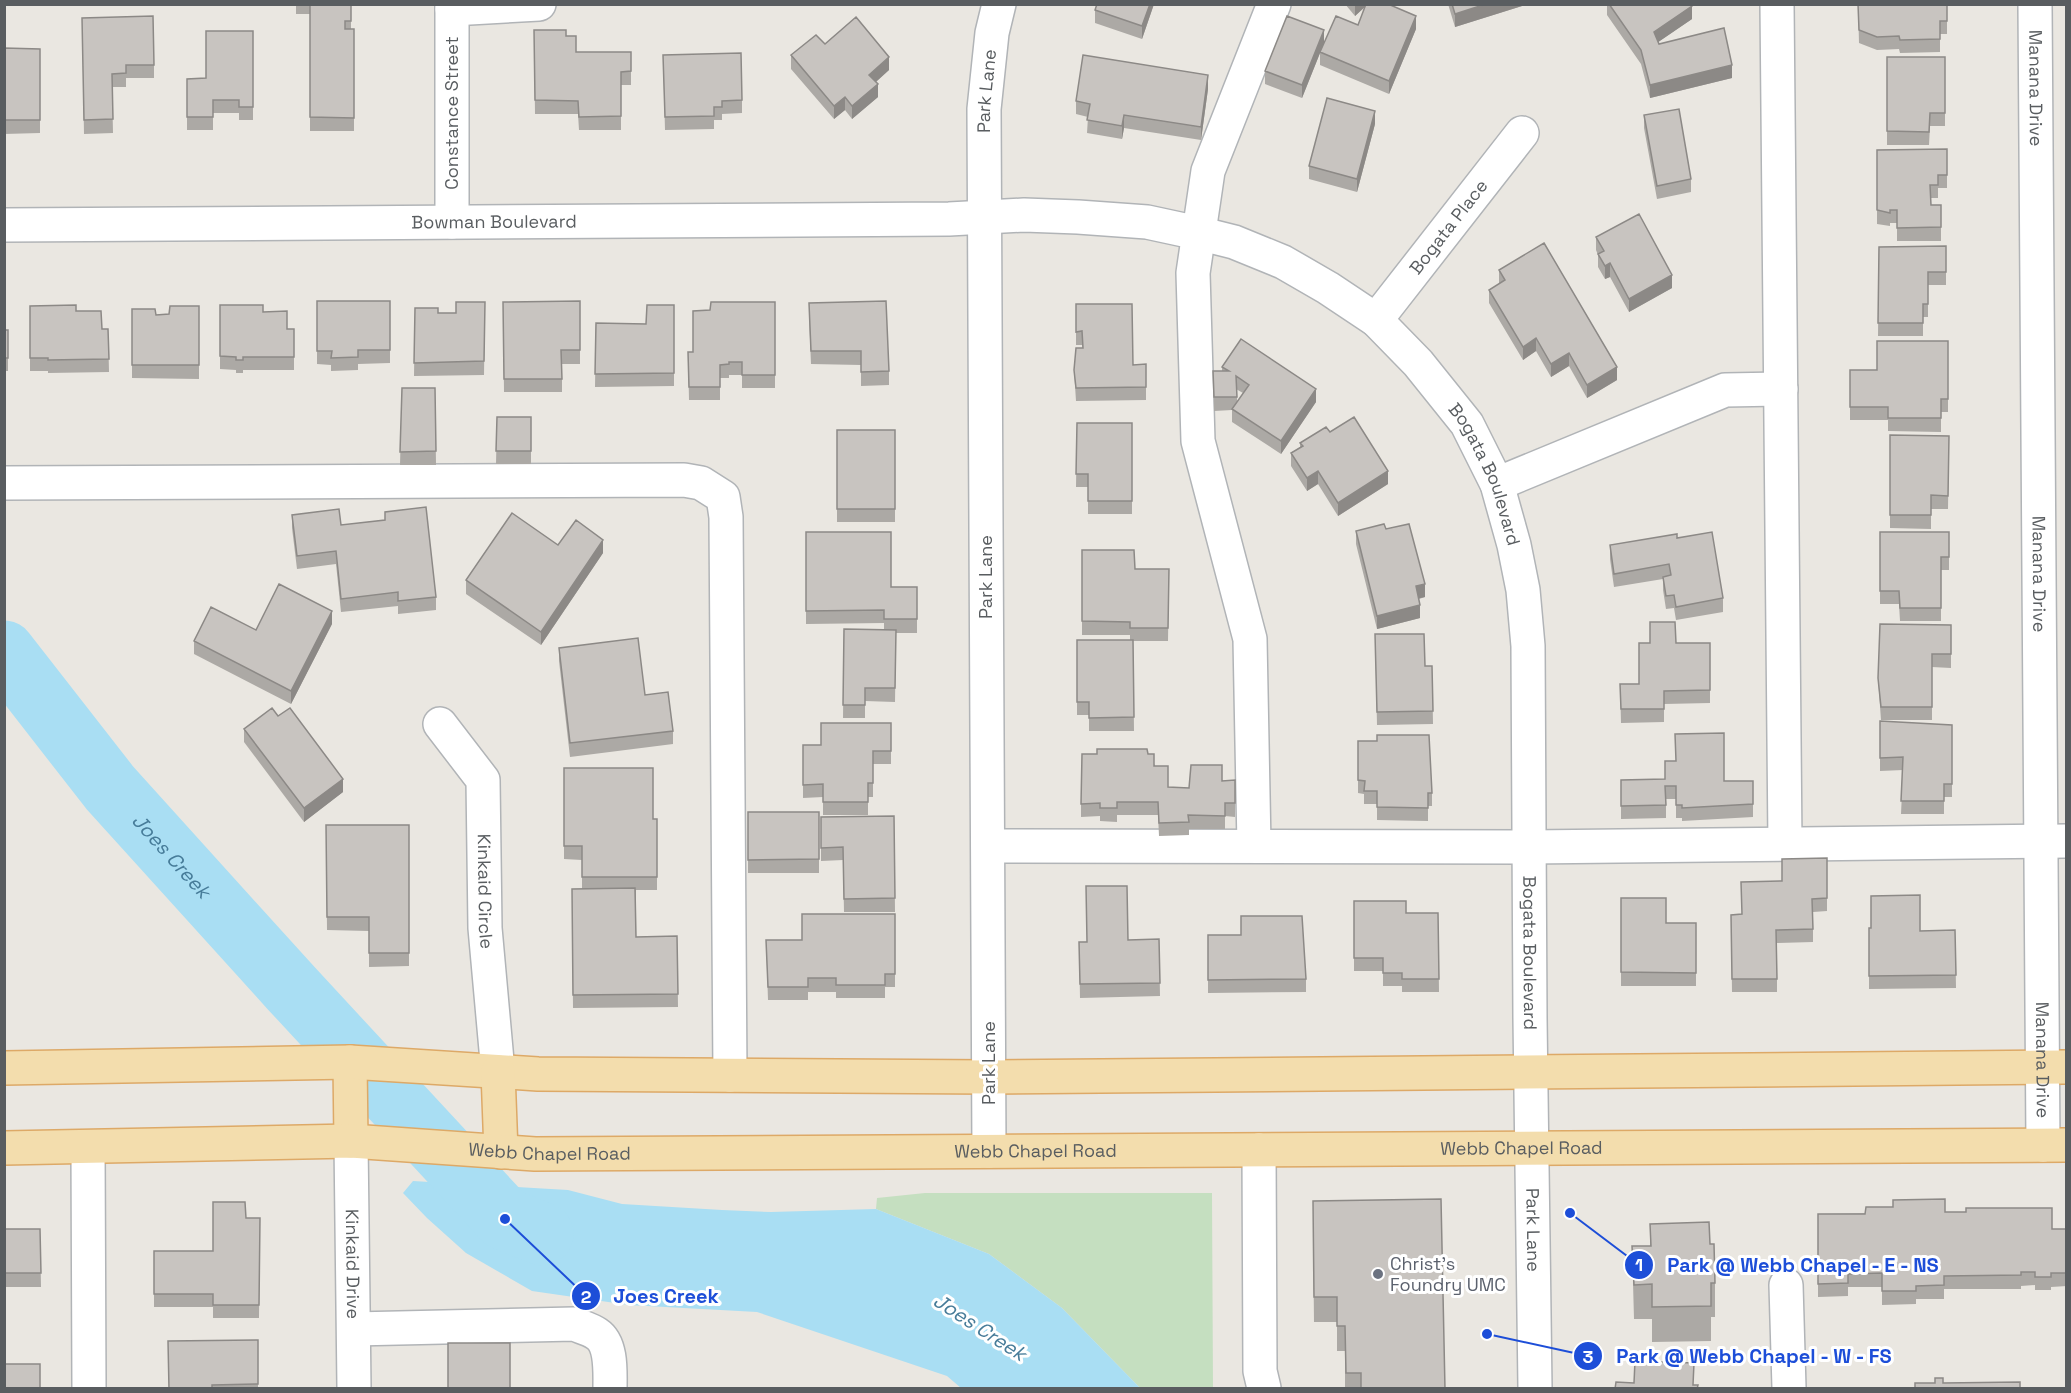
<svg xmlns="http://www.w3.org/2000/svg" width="2071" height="1393" font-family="'Space Grotesk',sans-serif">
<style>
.green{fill:#c5dfc0}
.water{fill:#a9def3}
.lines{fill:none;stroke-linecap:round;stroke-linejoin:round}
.river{stroke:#a9def3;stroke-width:63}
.minor-casing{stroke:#b1b4b7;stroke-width:36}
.major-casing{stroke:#dda967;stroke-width:36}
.minor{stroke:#fff;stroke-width:33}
.major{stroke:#f3ddad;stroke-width:33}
.wall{fill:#aca9a5;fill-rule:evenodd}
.shaded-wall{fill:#8c8986}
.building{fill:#c8c4c0;stroke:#8c8986;stroke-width:1.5}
.worship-dot{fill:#6b7280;stroke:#fff;stroke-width:2}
.labels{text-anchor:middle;stroke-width:6;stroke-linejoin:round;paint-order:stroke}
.street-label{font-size:18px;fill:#595d60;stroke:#fff}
.worship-label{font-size:18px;fill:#5b616d;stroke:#fff;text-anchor:start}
.water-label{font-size:20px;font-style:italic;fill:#477c99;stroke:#fff}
.leader{fill:none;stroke:#1d4ed8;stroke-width:2}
.callout-dot{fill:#1d4ed8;stroke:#fff;stroke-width:2}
.mark-label{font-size:18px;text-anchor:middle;font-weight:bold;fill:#fff}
.callout-label{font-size:20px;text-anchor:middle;font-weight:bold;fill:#1d4ed8;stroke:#fff;stroke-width:6;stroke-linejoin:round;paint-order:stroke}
</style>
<rect width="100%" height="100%" fill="#eae7e1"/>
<path class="green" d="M925,1193H1212L1213,1388H1140L1062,1308L989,1254L876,1209L877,1198Z"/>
<path class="water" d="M413,1181L568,1190L622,1204L722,1210L771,1212L876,1209L989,1254L1062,1308L1140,1388H961L947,1376L757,1312L629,1305L532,1291L466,1253L427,1218L403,1193Z"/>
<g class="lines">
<path class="river" id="s1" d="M4,652L110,788L291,988L505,1219L542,1234"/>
<g class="minor-casing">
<g id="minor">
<path d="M452,4V222"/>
<path d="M1777,4L1785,844"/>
<path id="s2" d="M2035,4L2043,1145"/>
<path d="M452,9L539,4"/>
<path id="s3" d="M4,225L949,219L1024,215L1078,217L1147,222L1198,233L1234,242L1283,262L1328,288L1376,320L1418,363L1467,424L1497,484L1514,545L1523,590L1528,646L1530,1018L1535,1388"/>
<path id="s4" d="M1376,320L1522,133"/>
<path d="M4,483L684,480L701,483L723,497L726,517L730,1075"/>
<path d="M1497,484L1725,390L1781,389"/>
<path id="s5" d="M440,724L483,780L485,928L498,1072"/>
<path d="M988,846L1529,847L2066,841"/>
<path d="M1254,846L1250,639L1198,441L1193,273L1208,171L1274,4"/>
<path id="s6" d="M351,1141L354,1388"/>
<path d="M88,1147L89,1388"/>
<path d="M1259,1150L1260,1371L1264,1388"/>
<path id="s7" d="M989,1151L984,109L992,33L999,4"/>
<path d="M1786,1285L1789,1388"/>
<path d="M354,1329L574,1324C581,1327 590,1329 597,1334C612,1344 610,1372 610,1388"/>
</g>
</g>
<g class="major-casing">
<g id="major">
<path d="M350,1062L351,1141"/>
<path d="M4,1068L350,1062L538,1074L990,1077L2066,1067"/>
<path d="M498,1072L501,1152"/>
<path id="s8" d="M4,1148L351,1141L535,1154L2066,1145"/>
</g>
</g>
<use href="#minor" class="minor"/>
<use href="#major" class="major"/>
</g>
<path class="wall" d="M296,4H351V29H354V131H310V14H296Z
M1154,4L1142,39L1095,23V10Z
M1345,4H1388L1416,29L1389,94L1320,65V53L1302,98L1265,84V71L1324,43L1358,25L1365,7L1355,16Z
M1448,4H1528L1455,27Z
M1607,4H1691L1692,19L1658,42L1659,44L1732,78L1650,98L1641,64L1607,15Z
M1858,4H1947V34H1940V52L1900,53L1899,49L1877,50L1859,43Z
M82,18L154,65V78H126V87H112L113,133L84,134Z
M534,30L566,36L576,52H631V85H621V130H579L578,114H535Z
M253,31V120H239V113H213V130H187V79L206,78Z
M825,44L889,70L876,82L878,97L852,119L845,110L834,119L791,69V55Z
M4,48L40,49V133L4,134Z
M663,55L742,100V113L722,114V120H714V129L665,130Z
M1887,57H1945V126H1930L1929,145H1887Z
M1208,89L1201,140L1124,128L1122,139L1087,133L1088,117L1076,114V101Z
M1644,115L1691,179V192L1657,199L1644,128Z
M1375,124L1357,192L1309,179V166Z
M1947,149V188H1938V198H1931V205H1941V241H1897V223H1890V226L1877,224V150Z
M1596,237L1672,288L1629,312L1610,277L1605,279L1598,267V255L1596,250Z
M1946,246V285H1928V317H1923V336H1878L1879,247Z
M1499,270L1617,380L1587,398L1569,366L1551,377L1536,351L1523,360L1489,303V290L1499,284Z
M317,301H390V363L358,364V370L331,371V365L317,364Z
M580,301V364H562V392H504L503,302Z
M485,302L484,375L414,376L415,308L438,313H456Z
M775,302V388H742V375H729V378H720V400H689L688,352H693L710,310Z
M1076,304L1133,365L1146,364V400L1076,401L1074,370L1083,348L1082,345H1076Z
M220,305L263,312L287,329H294V370H243V373H236V370L220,369Z
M674,305V386L595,387L596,323L646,324Z
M30,306L76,311L102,329H108L109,372L48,373V371H30Z
M199,306V379L132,378V309L156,315L169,314Z
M809,316L889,371V385L861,386V365L811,364Z
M4,330H8V371H4Z
M1948,341V412H1941V432L1888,431V420H1850V370H1877Z
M1222,367L1316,402L1281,454L1232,422V410L1214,411L1213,371H1222ZM1236,389L1243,393L1237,402V397Z
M402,388H435L436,465H400Z
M497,417H531V464H496Z
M1077,423H1132V514H1088V487H1076Z
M837,430H895V522H837Z
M1330,432L1388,484L1338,516L1318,484L1307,491L1291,466V453L1300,447V443Z
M1890,435L1949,436L1948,509H1931V529L1890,528Z
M385,512L436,597V610L398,614V606L341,612L336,564L297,569L292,528V515L341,525L385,520Z
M1386,529L1425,597L1419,599L1420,618L1377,629L1356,544V531Z
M806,532L891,587H917V633H896L895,702L865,701V718H843L844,629H884V623L806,624Z
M1880,532H1949V570H1941V621H1900L1899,604H1880Z
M1677,538L1723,598V612L1676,620L1674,608L1666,609L1663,590V579L1614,587L1610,559V545Z
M558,545L603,553L541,645L466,594V580Z
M1082,550L1135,569H1169L1168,641H1133L1134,731H1089V715H1077V640H1130V635H1082Z
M332,624L291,704L194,654V641Z
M1951,625V668L1932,667V720H1881L1878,678Z
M1375,634L1425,666H1432L1433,724L1377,725Z
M1676,643H1710V703L1664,704V722L1621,723L1620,684H1639Z
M559,648L673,731V744L570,757L559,661Z
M278,716L343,792L304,822L244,742V729Z
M1880,721L1952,725V797H1944V814H1901L1903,770L1880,771Z
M891,723V764H873V797H868V815H823V797L803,798V745H821Z
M1358,741L1432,793V806H1428V821L1377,820V804H1364V794L1358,793Z
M1148,754L1168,787L1189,788L1222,781L1235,780V817L1225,816V829H1189V835L1159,836L1158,815H1117V822L1100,821V816L1081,817V804Z
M564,768L653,819H657V890H636V937L677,936L678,1007L573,1008L572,889H582V860L564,859Z
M1621,780L1753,781V817L1682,821V818H1676V799H1666V818L1621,819Z
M748,812H819V873H748Z
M894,816L895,912H844L843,860L821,861V817Z
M326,825H409V966L369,967V931L327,930Z
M1827,858V911L1813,912V942L1777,943V992H1732L1731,915L1741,914L1782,882Z
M1621,898L1666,923H1696V986H1621Z
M1354,901L1406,913H1438L1439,992H1402V986H1383V971H1354Z
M895,914V987H885V998H836V992H808V1000H768L766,940H802Z
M1869,928L1920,931L1955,930L1956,988L1869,989Z
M1208,935L1306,979V992L1208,993Z
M1159,939L1160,996L1080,998L1079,942Z
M1945,1212L2052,1229H2067V1286L2051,1287V1290H2035V1285L2021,1286V1289H1944V1299H1916V1304L1882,1305V1287H1848V1296L1818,1297V1214Z
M246,1218H260L259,1318H213V1307H154V1251H213Z
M1650,1224L1710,1244L1715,1283V1317H1711V1341L1652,1342V1319H1634L1632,1246H1650Z
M1313,1226L1445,1389H1345V1351H1337V1322H1314Z
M4,1229H40L41,1287H4Z
M258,1340V1389H169Z"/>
<path class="shaded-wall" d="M1150,4H1154L1142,39V26Z
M1355,4H1368L1355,16Z
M1486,4H1528L1455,27V14Z
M1692,6V19L1654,45V32Z
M1416,16V29L1389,94V81Z
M1324,30V43L1302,98V85Z
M889,57V70L869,88V75Z
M1732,65V78L1650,98V85Z
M1208,75V89L1201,140V127Z
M878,84V97L852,119V106Z
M845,97V110L834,119V106Z
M1375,111V124L1357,192V179Z
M1124,115V128L1122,139V126Z
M1610,263V277L1605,279V266Z
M1672,275V288L1629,312V299Z
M1536,338V351L1523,360V347Z
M1569,353V366L1551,377V364Z
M1617,367V380L1587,398V385Z
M1316,389V402L1281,454V441Z
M1318,471V484L1307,491V478Z
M1388,471V484L1338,516V503Z
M603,540V553L541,645V632Z
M1425,584V597L1416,599V586Z
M1420,605V618L1377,629V616Z
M332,611V624L291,704V691Z
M343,779V792L304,822V808Z"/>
<path class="building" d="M310,4H351V21H345V29H354V118L310,117Z
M1097,4H1150L1142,26L1095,10Z
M1366,4H1388L1416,16L1389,81L1320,52L1336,16L1358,25Z
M1452,4H1486L1455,14Z
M1609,4H1691L1692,6L1654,32L1659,44L1724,28L1732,65L1650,85L1641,50Z
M1858,4H1947V21H1940V39L1900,40L1899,36L1877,37L1859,30Z
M153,16L154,65H126V73L112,74L113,119L84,120L82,18Z
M1287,16L1324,30L1302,85L1265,71Z
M856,17L889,57L869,75L878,84L852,106L845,97L834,106L791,55L816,35L825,44Z
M534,30H566V36H576V52H631V71L621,72V116L579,117L578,101L535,100Z
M206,31H253V107H239V100H213V117H187V79L206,78Z
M4,48L40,49V120H4Z
M741,53L742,100L722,101V107H714V116L665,117L663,55Z
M1083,55L1208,75L1201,127L1124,115L1122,126L1087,120L1090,104L1076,101Z
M1887,57H1945V113H1930L1929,132L1887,131Z
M1327,98L1375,111L1357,179L1309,166Z
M1679,109L1691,179L1657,186L1644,115Z
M1947,149V175H1938V185H1930L1931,205H1941V227L1897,228V210H1890V213L1877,210V150Z
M1639,214L1672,275L1629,299L1610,263L1605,266L1598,254L1604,251L1596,237Z
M1544,243L1617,367L1587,385L1569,353L1551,364L1536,338L1523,347L1489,290L1505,280L1499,270Z
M1946,246V272H1928V304H1923V323H1878L1879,247Z
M317,301H390V350H358V357L331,358L332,351H317Z
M580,301V350H561L562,379H504L503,302Z
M886,301L889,371L861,372V351H811L809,303Z
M456,302H485L484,361L414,363L415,308H438V313H456Z
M711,302H775V375H742V362H729V364L720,365V387H689L688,352H693V311L710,310Z
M1076,304H1132L1133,365L1146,364V387L1076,388L1074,370L1076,348H1083L1082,331L1076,332Z
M76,305V311H101L102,329H108L109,359L48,360V358H30V306Z
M220,305H263V312L287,311V329H294V357H243V360H236V357L220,356Z
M647,305H674V373L595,374L596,323L646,324Z
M170,306H199V365H132V309H155L156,315L169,314Z
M4,330H8V358H4Z
M1241,339L1316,389L1281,441L1232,409L1249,385L1236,376L1237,397H1214L1213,371H1229L1222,367Z
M1877,341H1948V399H1941V418H1888V407H1850V370H1877Z
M402,388H435L436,451L400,452Z
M497,417H531V451H496Z
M1354,417L1388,471L1338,503L1318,471L1307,478L1291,453L1303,446L1300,443L1326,427L1330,432Z
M1077,423H1132V501H1088V474H1076Z
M837,430H895V509H837Z
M1890,435L1949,436L1948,496L1931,495V515H1890Z
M426,507L436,597L398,601V592L341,599L336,551L297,556L292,515L339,509L341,525L385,520V512Z
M512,513L558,545L576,520L603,540L541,632L466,580Z
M1384,524L1386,529L1409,524L1425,584L1416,586L1420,605L1377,616L1356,531Z
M806,532H891V587H917V619H884V610L806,611Z
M1712,532L1723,598L1676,607L1674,595L1666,596L1663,577L1671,575L1669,564L1614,574L1610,545L1677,534V538Z
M1880,532H1949V557H1941V608H1900L1899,591H1880Z
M1082,550H1134L1135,569H1169L1168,628H1130V622L1082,621Z
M279,584L332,611L291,691L194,641L211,607L256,630Z
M1650,622H1675L1676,643H1710V690L1664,691V709H1621L1620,684H1639V643H1650Z
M1880,624L1951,625V654H1932V707H1881L1878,678Z
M844,629L896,630L895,688H865V705H843Z
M1375,634H1424L1425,666H1432L1433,711L1377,712Z
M638,638L645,695L668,692L673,731L570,743L559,648Z
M1077,640H1133L1134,717L1089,718V702H1077Z
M272,708L278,716L290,708L343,779L304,808L244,729Z
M1880,721L1952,725V784H1944V801H1901L1903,757L1880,758Z
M821,723H891V751H873V783H868V802H823V784L803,785V745H821Z
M1724,733V781H1753V804L1682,808V805H1676V786H1665L1666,805L1621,806V780L1665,779V761H1676L1675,734Z
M1377,735H1429L1432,793H1428V808L1377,807V791H1364L1365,781L1358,780V741H1377Z
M1097,749H1147L1148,754H1154V766H1168V787L1189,788L1191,765H1222V781L1235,780V803H1225V816L1188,815L1189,822L1159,823L1158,802H1117V808H1100V803L1081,804L1082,754H1097Z
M564,768H653V819H657V877H582V846H564Z
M748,812H819V859L748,860Z
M894,816L895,898L844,899L843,847L821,848V817Z
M326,825H409V953H369V917H327Z
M1827,858V898L1812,899L1813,929L1776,930L1777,979H1732L1731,915L1742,914L1741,882L1782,881V859Z
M1086,886H1127L1128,940L1159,939L1160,983L1080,984L1079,942H1087Z
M635,888L636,937L677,936L678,994L573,995L572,889Z
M1920,895V931L1955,930L1956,975L1869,976V928H1871V896Z
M1621,898H1666V923H1696V973L1621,972Z
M1354,901H1406V913H1438L1439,979H1402V973H1383V958H1354Z
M802,914H895V974H885V985H836V978H808V987H768L766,940H802Z
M1241,916H1302L1306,979L1208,980V935H1241Z
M1441,1199L1445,1389H1361V1373H1346L1345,1326H1337V1297H1314L1313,1201Z
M1945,1199V1212H1966V1208H2052V1229H2067V1273H2051V1277H2035V1272H2021V1275L1944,1276V1285L1916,1286V1291H1882V1273L1848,1274V1283L1818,1284V1214H1865L1866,1207H1893V1200Z
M213,1202H245L246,1218H260L259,1305H213V1294H154V1251H213Z
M1709,1222L1710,1244H1714L1715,1283H1711V1306L1652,1307V1284L1634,1285L1632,1246H1651L1650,1224Z
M4,1229H40L41,1273H4Z
M258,1340V1384L212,1385V1389H169L168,1341Z
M448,1343H510V1389H448Z
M1635,1361L1694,1363L1693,1385H1698L1697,1389H1615L1616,1382L1634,1383Z
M4,1364H40V1389H4Z
M1935,1378H1943V1383L2020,1382V1389H1915V1383H1935Z"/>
<circle class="worship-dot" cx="1378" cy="1274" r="6"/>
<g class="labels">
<g class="street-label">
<text dy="6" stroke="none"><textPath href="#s2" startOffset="84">Manana Drive</textPath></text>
<text dy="6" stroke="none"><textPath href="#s7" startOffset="1060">Park Lane</textPath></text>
<text transform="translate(452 113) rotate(-90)" y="6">Constance Street</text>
<text dy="6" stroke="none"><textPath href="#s3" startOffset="490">Bowman Boulevard</textPath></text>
<text dy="6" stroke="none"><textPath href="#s4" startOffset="118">Bogata Place</textPath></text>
<text dy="6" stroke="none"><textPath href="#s3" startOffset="1587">Bogata Boulevard</textPath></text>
<text dy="6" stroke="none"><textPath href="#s2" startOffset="570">Manana Drive</textPath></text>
<text transform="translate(986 577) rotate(-90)" y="6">Park Lane</text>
<text dy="6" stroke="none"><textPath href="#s5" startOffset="182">Kinkaid Circle</textPath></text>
<text dy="6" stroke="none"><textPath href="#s3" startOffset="2073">Bogata Boulevard</textPath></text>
<text dy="6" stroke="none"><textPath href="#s2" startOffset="1056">Manana Drive</textPath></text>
<text transform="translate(989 1063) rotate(-90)" y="6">Park Lane</text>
<text dy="6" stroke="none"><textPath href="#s8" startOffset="1518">Webb Chapel Road</textPath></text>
<text dy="6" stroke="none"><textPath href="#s8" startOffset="546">Webb Chapel Road</textPath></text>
<text dy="6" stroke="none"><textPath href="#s8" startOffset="1032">Webb Chapel Road</textPath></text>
<text dy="6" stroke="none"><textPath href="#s3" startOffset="2350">Park Lane</textPath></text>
<text dy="6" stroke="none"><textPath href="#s6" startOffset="123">Kinkaid Drive</textPath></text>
</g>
<g class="worship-label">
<text x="1390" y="1270">Christ's<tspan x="1390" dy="21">Foundry UMC</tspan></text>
</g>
<g class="water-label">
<text dy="7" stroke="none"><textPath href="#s1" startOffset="264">Joes Creek</textPath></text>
<text transform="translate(980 1327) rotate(33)" y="7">Joes Creek</text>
</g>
</g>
<path class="leader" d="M1570 1213L1639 1265M505 1219L586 1296M1487 1334L1588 1356"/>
<g class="callout-dot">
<circle cx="1570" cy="1213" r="6"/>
<circle cx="505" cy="1219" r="6"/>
<circle cx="1487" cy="1334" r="6"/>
<circle cx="1639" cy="1265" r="15"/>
<circle cx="586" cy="1296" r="15"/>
<circle cx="1588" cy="1356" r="15"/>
</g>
<g class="mark-label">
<text x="1639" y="1271">1</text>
<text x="586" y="1303">2</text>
<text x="1588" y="1363">3</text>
</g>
<g class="callout-label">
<text x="1803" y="1272">Park @ Webb Chapel - E - NS</text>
<text x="666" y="1303">Joes Creek</text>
<text x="1754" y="1363">Park @ Webb Chapel - W - FS</text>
</g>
<rect width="2071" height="1393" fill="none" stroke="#595d60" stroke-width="12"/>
</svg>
